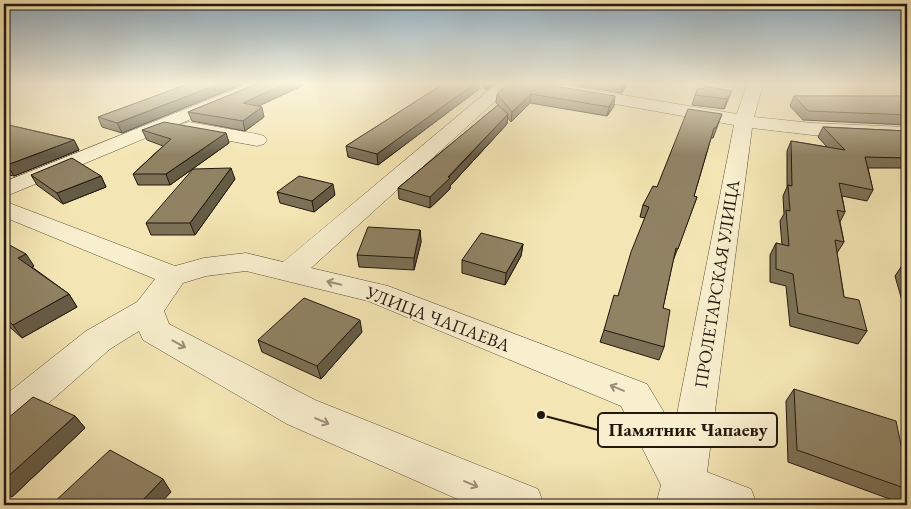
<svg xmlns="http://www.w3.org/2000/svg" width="911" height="509" font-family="'EB Garamond',serif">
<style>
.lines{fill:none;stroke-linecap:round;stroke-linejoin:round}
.minor-casing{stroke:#574c38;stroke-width:1}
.minor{fill:#f8efce;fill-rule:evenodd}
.wall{fill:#7c7156;stroke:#23180e}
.shaded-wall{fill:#655c46;stroke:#23180e}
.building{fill:#908364;stroke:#23180e}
.oneway{stroke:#988e78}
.labels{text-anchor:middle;stroke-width:4;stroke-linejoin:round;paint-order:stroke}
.street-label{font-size:18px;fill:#23180e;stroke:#f8efce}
.leader{fill:none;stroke:#23180e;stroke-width:2}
.callout-dot{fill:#23180e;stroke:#f8efce;stroke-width:2}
.callout{fill:#f8efce;stroke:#23180e;stroke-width:2}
.callout-label{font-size:19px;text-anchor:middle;font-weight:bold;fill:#23180e}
</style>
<rect width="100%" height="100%" fill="#f4e6b4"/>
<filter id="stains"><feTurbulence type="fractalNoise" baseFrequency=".004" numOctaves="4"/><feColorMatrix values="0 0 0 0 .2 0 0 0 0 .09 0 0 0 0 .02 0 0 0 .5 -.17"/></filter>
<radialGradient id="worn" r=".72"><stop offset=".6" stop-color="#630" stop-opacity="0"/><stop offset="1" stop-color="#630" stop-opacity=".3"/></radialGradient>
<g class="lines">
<g class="minor-casing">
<path id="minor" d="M4,84H13L11,87L4,89Z
M248,84H270L268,87L4,197V182Z
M496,84H514L311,268L388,286L647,384L674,429L734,125L530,89L524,87L522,84H557L737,114L747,84H763L754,117L812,123L907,127V139L812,135L752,128L707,472L751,489L757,505H656L661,485L621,406L368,301L246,271L206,276L183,283L164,311L169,324L315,400L538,489L544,505H471L287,424L143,340L139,331L110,349L18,430L4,435V396L86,331L137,302L155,279L4,217V201L175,266L204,258L246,253L283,262Z
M189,122L257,134L264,136L267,140L264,144L257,146L182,132L180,128L182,124Z"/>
</g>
<use href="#minor" class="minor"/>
</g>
<path class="wall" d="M188,84H243L122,133L102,127L98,117Z
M257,84H306L258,106L264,117L245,131L192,121L188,112Z
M443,84H479V89L378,165L348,157L346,146Z
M481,84H494L486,90Z
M508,84L614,106L607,116L530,103L511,122L507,117V124L450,186V189L430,208L399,199L398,188L498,105L496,103L497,94Z
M568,84H627L622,93Z
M698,88L728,100L724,109L692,105L695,95Z
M794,96H907V125L803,120L790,106Z
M722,114L713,138H711L694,196L697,197L673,261L663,308L664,347L659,360L600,342L604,330L618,296L645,218L640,217L643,205L657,187Z
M4,124L74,140L79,150L14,176L4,174Z
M823,127L907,131V168H868L873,190L867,201L842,196L845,212L840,222L844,242L837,253L844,297L867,331L858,344L790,326L786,286L770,282V255L776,243L782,245L780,221L784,214L783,196L787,187V151L791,141L827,147L818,137Z
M142,130L226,133L229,143L170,185H138L133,174L163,146L147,140Z
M31,175L101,176L106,187L63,204L37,185Z
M235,179L195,235H151L146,223Z
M277,192L335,195L314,212L280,203Z
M420,230L421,242L414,270L359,267L357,255Z
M4,242L34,266L32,267L69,294L77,307L22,338L4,322Z
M523,244L521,256L505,285L462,273V260Z
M903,264L907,265V305L903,304L895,276Z
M362,332L321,379L262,352L258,340Z
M794,389L907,473V494L898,502L788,462L786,401Z
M75,416L85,428L12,497L4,493V420Z"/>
<path class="shaded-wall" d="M219,84H243L122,133L117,123Z
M285,84H306L246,112L243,103Z
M474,84H479V89L378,165L377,154Z
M486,84H494L486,90Z
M623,84H627L622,93Z
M732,91L724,109L727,99Z
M531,94L530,103L511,122L512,112Z
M615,96L614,106L607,116L609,107Z
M262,107L264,117L245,131L243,121Z
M508,114L507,124L450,186V189L430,208V197Z
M226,133L229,143L170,185L166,174Z
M74,140L79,150L14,176L7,165Z
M231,168L235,179L195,235L190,223Z
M101,176L106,187L63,204L57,193Z
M333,184L335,195L314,212L312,201Z
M420,230L421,242L414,270V258Z
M523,244L521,256L505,285L506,273Z
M26,254L34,266L27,270L18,258Z
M69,294L77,307L22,338L13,325Z
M360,320L362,332L321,379L317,366Z
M75,416L85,428L12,497L4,490V480Z
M163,479L171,492L159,505H138Z"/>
<path class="building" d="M188,84H219L117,123L98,117Z
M257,84H285L243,103L262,107L243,121L188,112Z
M443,84H474L377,154L346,146Z
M508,84H542L615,96L609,107L531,94L512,112L497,94Z
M704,86L732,91L727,99L695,95L698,88L703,89Z
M794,96H907V115L808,111Z
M498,105L508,114L448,177L450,178L430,197L398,188Z
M688,109L722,114L716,128H714L694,196L697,197L678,249L676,248L663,308L670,310L664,347L604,330L614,295L618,296L631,252L649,207L643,205L653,186L657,187Z
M164,122L226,133L166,174H133L171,139L142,130Z
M4,124L74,140L7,165H4Z
M823,127L907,131V158L865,157L873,190L839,183L845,212L837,210L844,242L835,240L844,297L859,300L867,331L798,313L793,274L776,269V243L789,246L786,210L790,211L788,185L792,186L791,141L845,150Z
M72,158L101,176L57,193L31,175Z
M231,168L190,223H146L193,169Z
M299,176L333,184L312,201L277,192Z
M368,227L420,230L414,258L357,255Z
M481,233L523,244L506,273L462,260Z
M4,242L26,254L18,258L69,294L13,325L4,317Z
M903,264L907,265V276Z
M304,298L360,320L317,366L258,340Z
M794,389L896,421L907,473V489L797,450Z
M33,397L75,416L4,480V420L7,419Z
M110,450L163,479L138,505H51Z
M214,502L222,505H212Z"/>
<defs><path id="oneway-shaft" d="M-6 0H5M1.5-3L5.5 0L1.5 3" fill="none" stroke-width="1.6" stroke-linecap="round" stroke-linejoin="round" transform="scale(1.25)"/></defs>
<g class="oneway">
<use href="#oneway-shaft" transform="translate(334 283) rotate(-167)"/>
<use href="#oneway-shaft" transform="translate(179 344) rotate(29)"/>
<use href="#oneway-shaft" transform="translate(617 388) rotate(-158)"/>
<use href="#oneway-shaft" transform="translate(322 421) rotate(23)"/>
<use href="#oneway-shaft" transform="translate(471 484) rotate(23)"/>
</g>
<linearGradient id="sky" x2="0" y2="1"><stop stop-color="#90acbd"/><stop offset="0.54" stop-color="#faf4dd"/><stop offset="1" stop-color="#faf4dd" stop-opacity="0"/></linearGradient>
<rect width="911" height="155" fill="url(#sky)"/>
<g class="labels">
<g class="street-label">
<text transform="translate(717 284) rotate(-81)" y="6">ПРОЛЕТАРСКАЯ УЛИЦА</text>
<text transform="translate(438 319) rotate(21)" y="6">УЛИЦА ЧАПАЕВА</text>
</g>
</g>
<path class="leader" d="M541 415L598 430"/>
<circle class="callout-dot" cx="541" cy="415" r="5"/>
<rect class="callout" x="598" y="413" width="179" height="34" rx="5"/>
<g class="callout-label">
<text x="688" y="436">Памятник Чапаеву</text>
</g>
<rect width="911" height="509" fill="none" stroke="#f4e6b4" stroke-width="20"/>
<rect x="5" y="5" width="901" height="499" fill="none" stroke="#23180e" stroke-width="2.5"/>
<rect x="10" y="10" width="891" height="489" fill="none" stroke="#23180e"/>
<rect width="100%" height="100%" filter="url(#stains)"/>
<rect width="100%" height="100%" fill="url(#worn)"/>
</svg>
